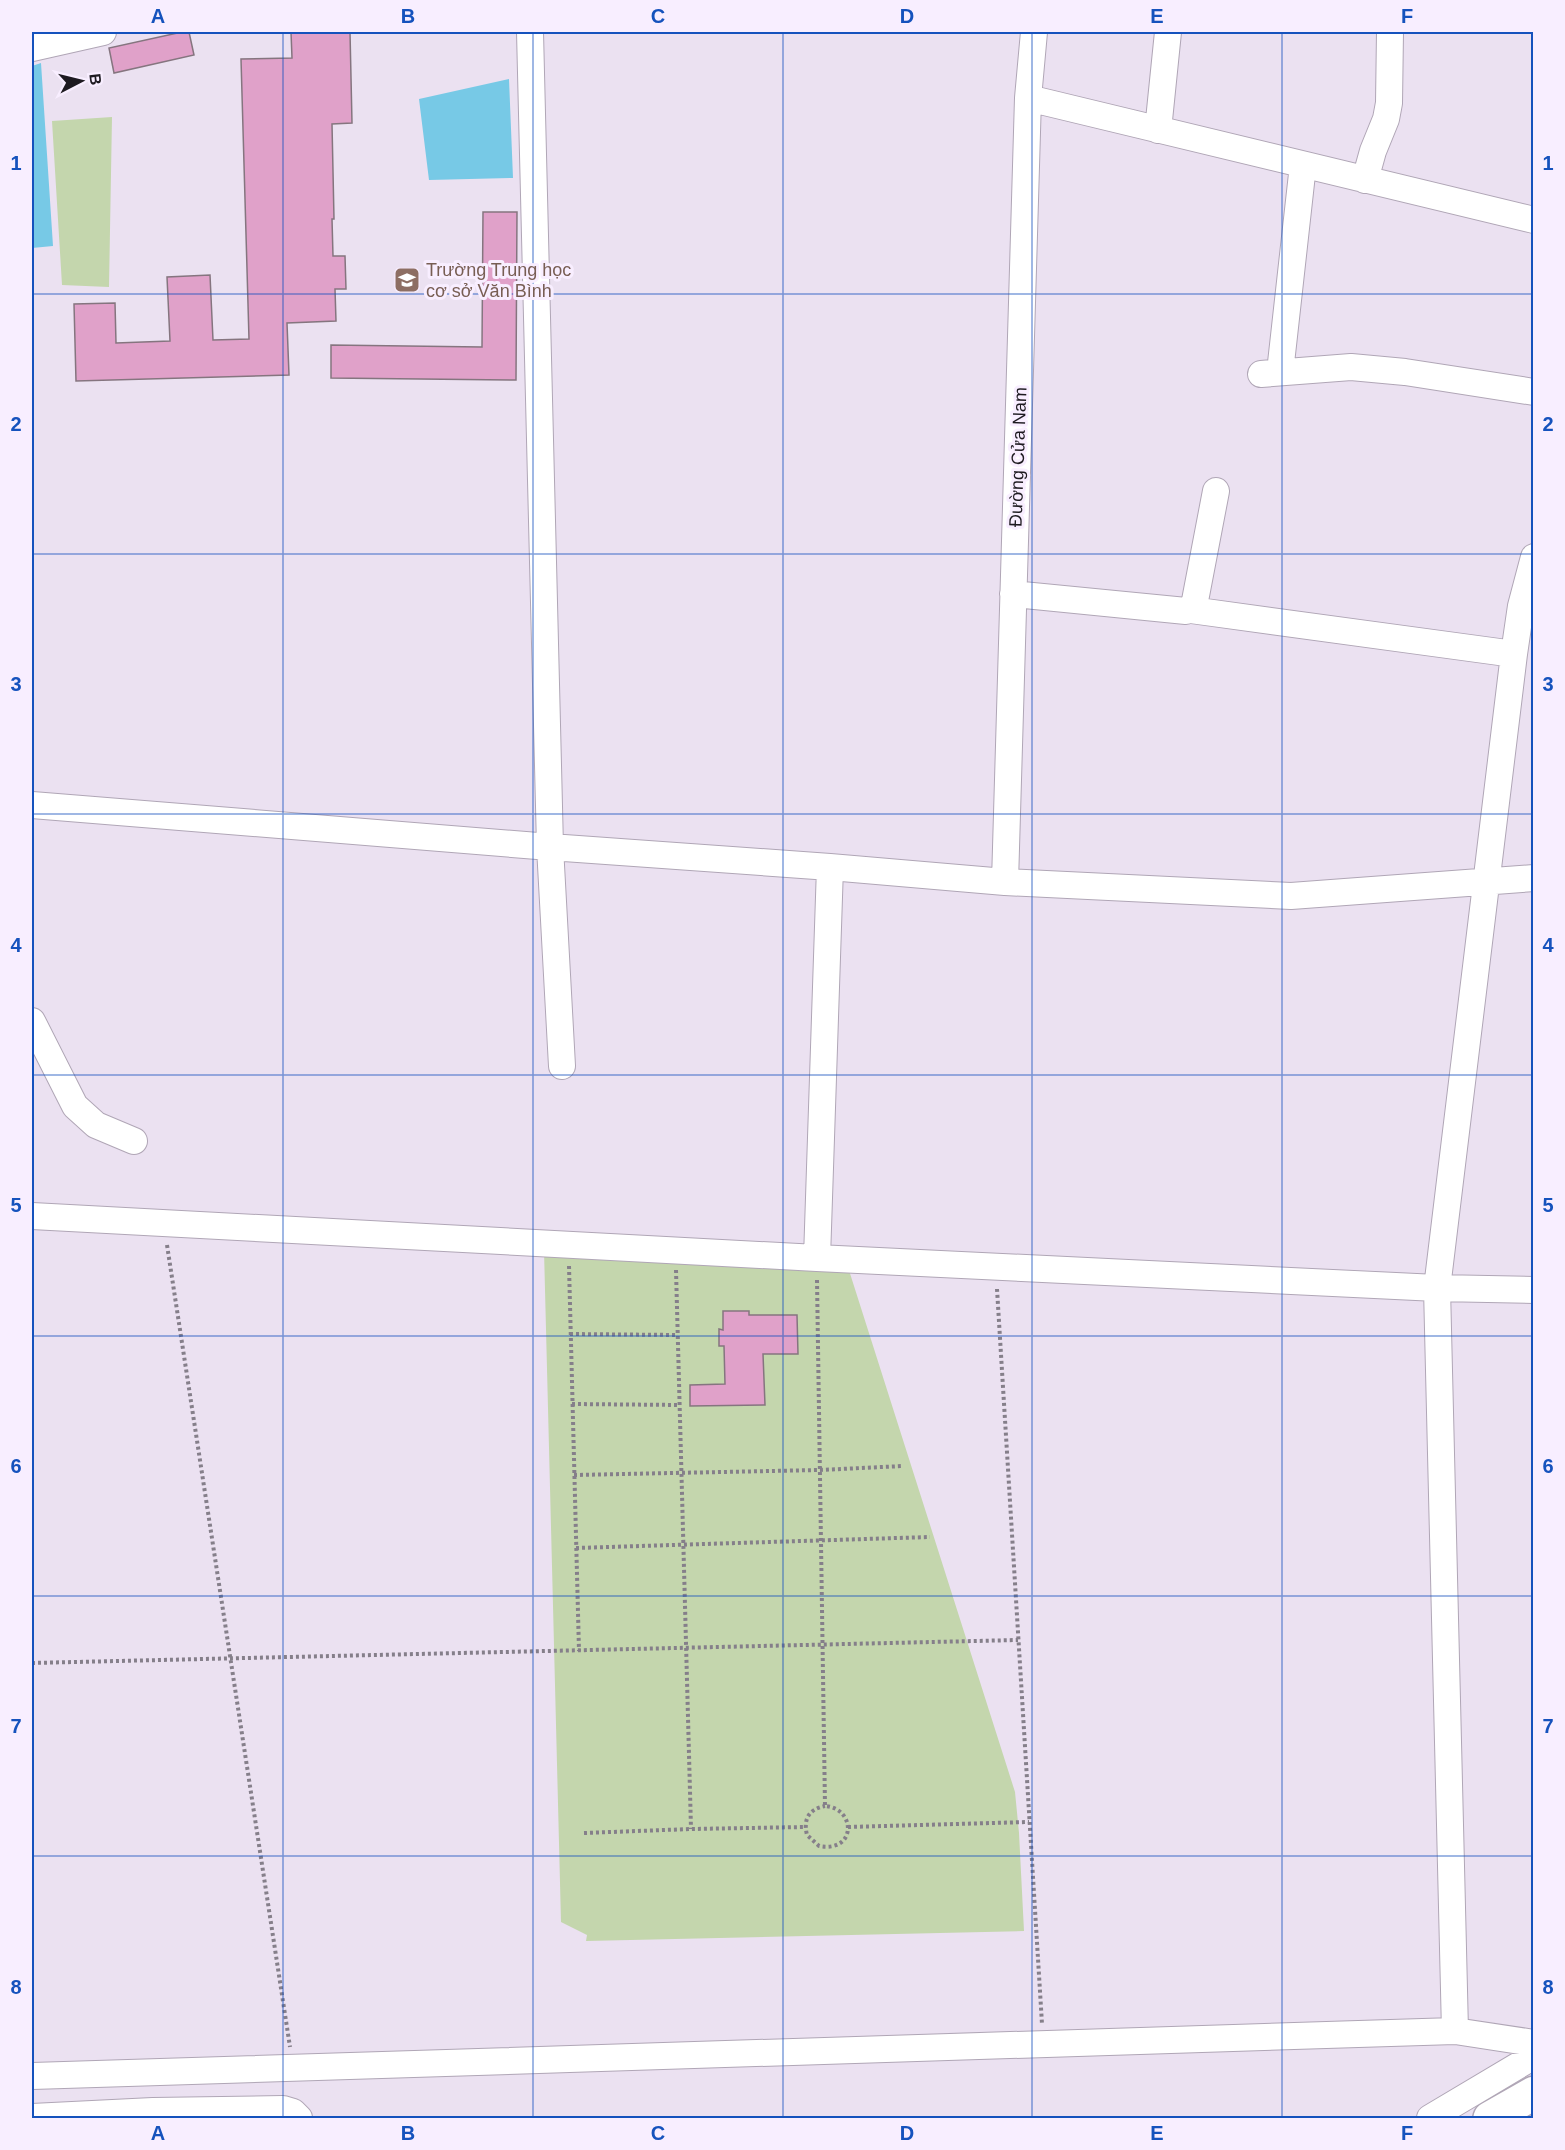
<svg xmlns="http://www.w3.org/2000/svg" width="1565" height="2150" font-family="Helvetica,sans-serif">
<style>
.green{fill:#c4d6ad}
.water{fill:#77c9e6}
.building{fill:#e0a1c9;stroke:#85757f;stroke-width:1.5}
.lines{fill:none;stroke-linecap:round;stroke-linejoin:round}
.minor-casing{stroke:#b0a6b6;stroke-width:28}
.highway-casing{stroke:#b0a6b6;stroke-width:36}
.path{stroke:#857f8a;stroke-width:4;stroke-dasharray:3 3;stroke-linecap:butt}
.minor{stroke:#fff;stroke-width:26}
.highway{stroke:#fff;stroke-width:33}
.grid{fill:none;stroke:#1552bd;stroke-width:1.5;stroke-opacity:0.55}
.labels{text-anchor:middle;stroke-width:6;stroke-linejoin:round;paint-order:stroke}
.education-label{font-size:18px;fill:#785e54;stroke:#f8eeff;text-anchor:start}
.street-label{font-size:18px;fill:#1d1a20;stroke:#f8eeff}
.neatline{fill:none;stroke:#1552bd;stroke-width:2}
.grid-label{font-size:20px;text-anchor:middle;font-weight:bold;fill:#1552bd}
</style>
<rect width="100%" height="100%" fill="#ebe1f1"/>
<path class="green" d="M112,117L109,287L62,285L52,121Z
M544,1250L847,1264L1015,1792L1019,1833L1024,1931L586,1941L587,1935L561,1922Z"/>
<path class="water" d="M41,63L53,246L32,248V66Z
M509,79L513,178L429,180L419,99Z"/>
<path class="building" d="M182,32H189L194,55L114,73L109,48Z
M291,32H350L352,123L332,124L334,219H332L333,256H345L346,289H335L336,321L287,323L289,375L76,381L74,304L115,303L116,343L170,341L167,277L210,275L213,340L249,339L241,59L292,58Z
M483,212H517L516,380L331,378V345L482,347Z
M723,1311H749V1315H797L798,1354H763L765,1405L690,1406V1385L725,1384L724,1346H719V1329L723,1330Z"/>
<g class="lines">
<g class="minor-casing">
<path id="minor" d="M530,32L550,847L562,1066
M32,48L103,32
M1028,98L1534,220
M1158,130L1168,32
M1365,180L1373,151L1386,119L1389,103L1390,32
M1280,372L1303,165
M1261,374L1351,367L1405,372L1534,392
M1534,557L1521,606L1514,654L1437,1288L1455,2031L1534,2043
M1013,594L1186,611L1194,606L1216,491
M1191,610L1514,654
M32,805L550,847L830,867L1005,882L1291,896L1534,878
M1005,882L1028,98L1034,32
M32,1021L75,1106L96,1125L134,1141
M32,1216L817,1258L1437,1288L1534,1290
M817,1258L830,867
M32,2076C506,2065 980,2045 1455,2031
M32,2117L153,2111L283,2109L293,2112L299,2118
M1430,2118L1534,2056"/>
</g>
<g class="highway-casing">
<path id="highway" d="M1490,2118L1534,2093"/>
</g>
<path class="path" d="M167,1245L290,2047
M569,1266L579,1651
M676,1270L691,1829
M817,1280L825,1806C856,1808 857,1853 819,1846L807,1835C803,1819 809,1809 825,1806
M997,1289L1042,2024
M570,1334L678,1335
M572,1404L680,1405
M574,1475L820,1470L903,1466
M576,1548L930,1537
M32,1663L1018,1640
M848,1827L1029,1822
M584,1833L691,1829L805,1827"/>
<use href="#minor" class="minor"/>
<use href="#highway" class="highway"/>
</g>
<path class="grid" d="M283,32V2118M533,32V2118M783,32V2118M1032,32V2118M1282,32V2118M32,294H1534M32,554H1534M32,814H1534M32,1075H1534M32,1336H1534M32,1596H1534M32,1856H1534"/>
<defs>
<g id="school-square" transform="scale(1.35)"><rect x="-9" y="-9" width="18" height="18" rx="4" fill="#8d6e63" stroke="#f8eeff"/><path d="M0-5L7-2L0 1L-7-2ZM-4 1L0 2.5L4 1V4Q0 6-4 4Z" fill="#fff"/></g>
</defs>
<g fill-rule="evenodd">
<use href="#school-square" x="407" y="280"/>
</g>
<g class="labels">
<g class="education-label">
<text x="426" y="276">Trường Trung học<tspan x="426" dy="21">cơ sở Văn Bình</tspan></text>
</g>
<g class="street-label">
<text transform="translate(1018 457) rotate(-88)" y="6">Đường Cửa Nam</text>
</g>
</g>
<rect width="1565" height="2150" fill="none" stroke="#f8eeff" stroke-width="66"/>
<g transform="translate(81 81) rotate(83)" stroke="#f8eeff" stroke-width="4.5" paint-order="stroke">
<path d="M0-4.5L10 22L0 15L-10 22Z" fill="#1d1a20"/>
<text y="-9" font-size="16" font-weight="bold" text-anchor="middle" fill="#1d1a20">B</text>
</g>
<rect x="33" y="33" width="1499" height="2084" class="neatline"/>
<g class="grid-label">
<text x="158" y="23">A</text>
<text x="408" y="23">B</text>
<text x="658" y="23">C</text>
<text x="907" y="23">D</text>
<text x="1157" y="23">E</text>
<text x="1407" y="23">F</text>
<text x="16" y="170">1</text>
<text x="1548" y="170">1</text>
<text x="16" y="431">2</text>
<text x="1548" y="431">2</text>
<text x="16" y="691">3</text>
<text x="1548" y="691">3</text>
<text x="16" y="952">4</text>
<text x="1548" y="952">4</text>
<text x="16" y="1212">5</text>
<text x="1548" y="1212">5</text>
<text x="16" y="1473">6</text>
<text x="1548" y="1473">6</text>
<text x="16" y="1733">7</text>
<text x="1548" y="1733">7</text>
<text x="16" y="1994">8</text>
<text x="1548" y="1994">8</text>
<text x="158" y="2140">A</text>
<text x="408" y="2140">B</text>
<text x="658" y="2140">C</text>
<text x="907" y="2140">D</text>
<text x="1157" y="2140">E</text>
<text x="1407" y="2140">F</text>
</g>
</svg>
